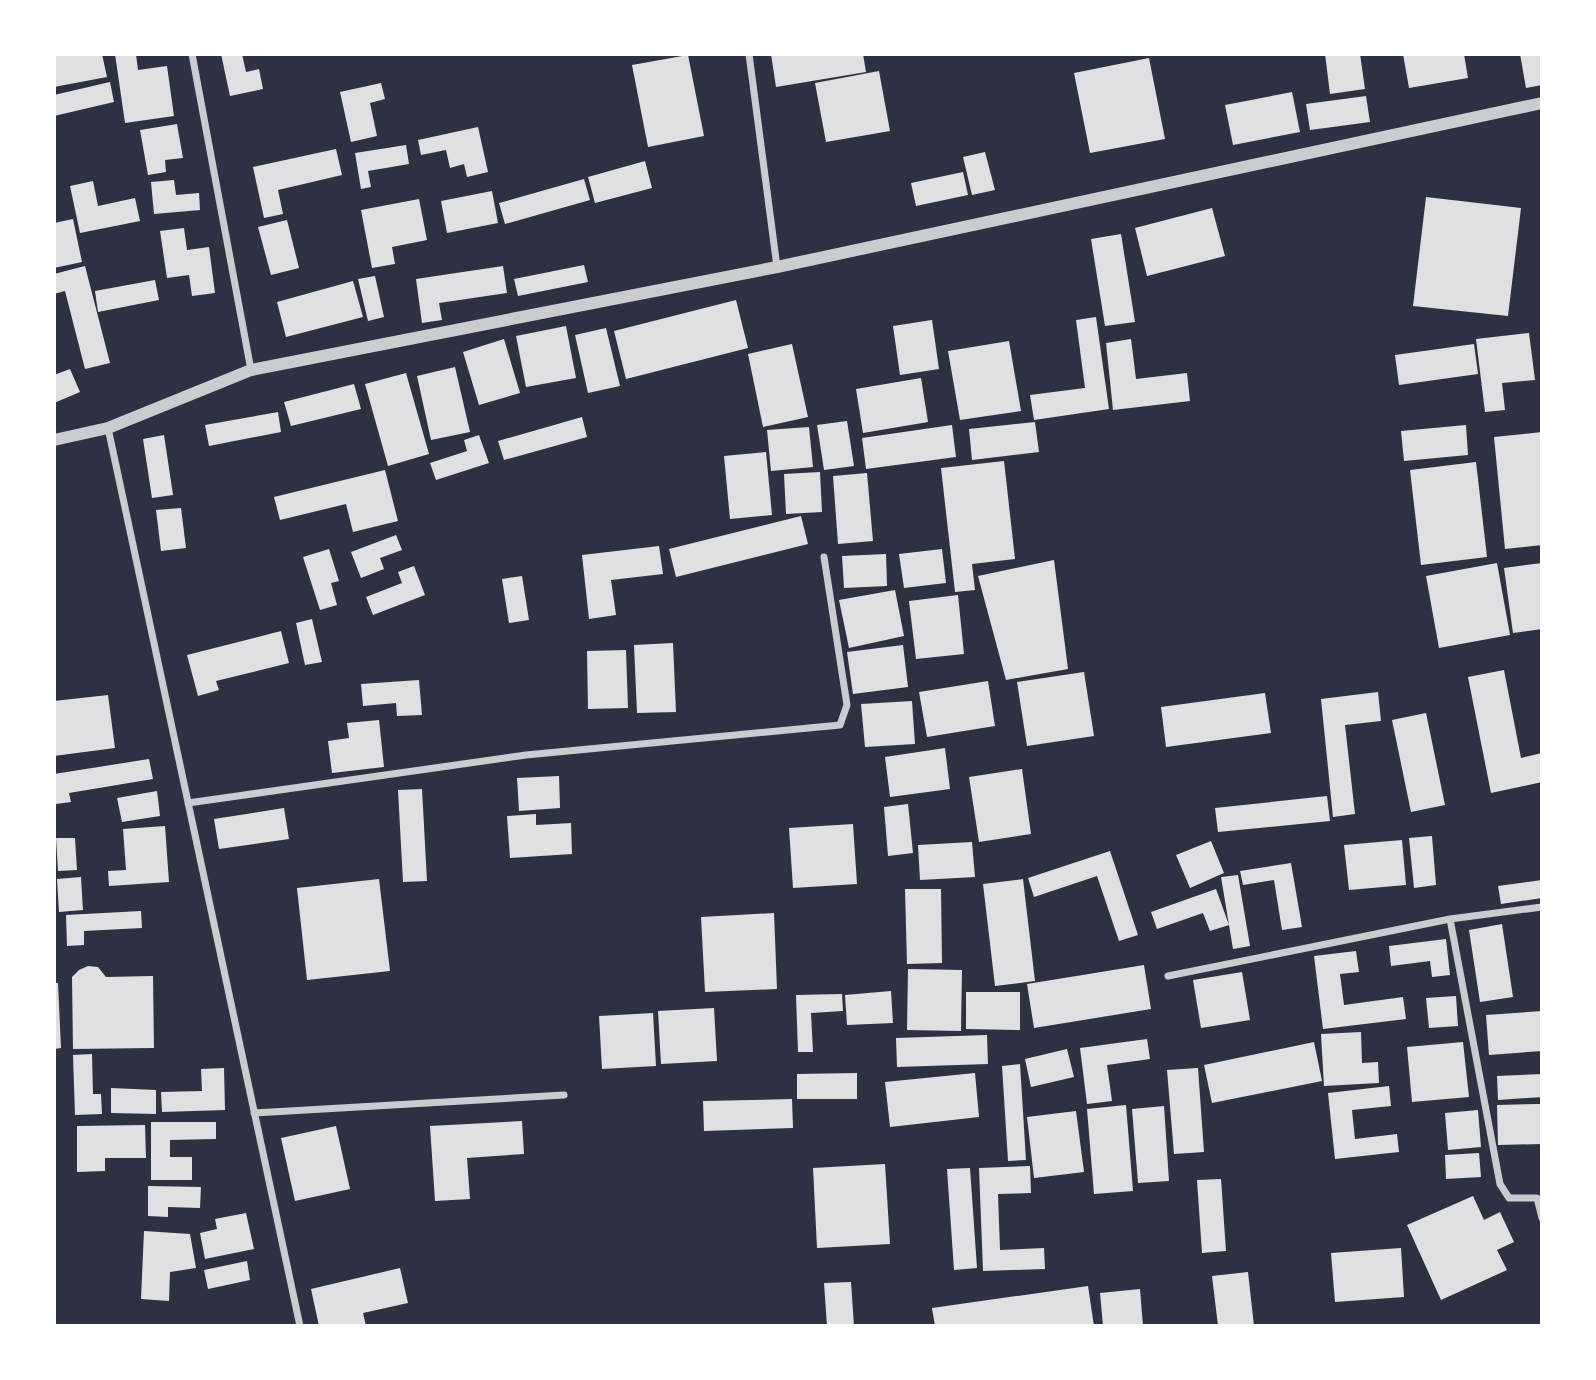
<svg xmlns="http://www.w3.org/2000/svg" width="1596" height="1380" font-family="'Public Sans',sans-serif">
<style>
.building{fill:#e0e0e3}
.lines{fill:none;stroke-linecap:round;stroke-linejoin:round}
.minor{stroke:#caccd0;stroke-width:7}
.tertiary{stroke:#caccd0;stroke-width:12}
</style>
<rect width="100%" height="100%" fill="#2d3142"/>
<path class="building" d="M54,54H102L107,77L54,87Z
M115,54H136L138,70L167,66L174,116L125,123Z
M221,54H242L246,72L259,69L263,89L230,96Z
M771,54H863L866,72L776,87Z
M1325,54H1360L1365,89L1330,94Z
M1403,54H1464L1468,78L1409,88Z
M1520,54H1542V85L1526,88Z
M688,55L704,136L648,147L632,65Z
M1149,58L1165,139L1090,153L1074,73Z
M879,71L890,131L826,142L815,83Z
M110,82L114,102L54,116V95Z
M381,83L385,99L370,103L377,136L351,142L340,92Z
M1292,92L1300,132L1233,145L1225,105Z
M1366,96L1370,122L1310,130L1306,104Z
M177,124L183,158L165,160L166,172L148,175L140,130Z
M478,127L488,172L467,177L464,164L450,168L446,150L421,155L418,140Z
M406,145L409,164L368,171L371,187L361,189L355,153Z
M336,149L342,175L278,190L283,214L264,218L253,167Z
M985,152L995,190L972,195L963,157Z
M645,161L652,188L595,203L588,177Z
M963,172L968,195L916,206L911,183Z
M584,179L590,200L505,224L499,203Z
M174,180L176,195L199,193L200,210L154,214L151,182Z
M93,181L98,206L135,198L140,221L80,233L70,186Z
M492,191L498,223L447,233L441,201Z
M1426,197L1521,208L1508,316L1413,306Z
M419,199L427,240L392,247L395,264L372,268L361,210Z
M1212,208L1225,256L1147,276L1135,228Z
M73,219L82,262L54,268V223Z
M287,220L299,268L271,275L258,227Z
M184,228L187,250L209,247L215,293L192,296L189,275L167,278L160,231Z
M1121,234L1135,322L1105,326L1091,239Z
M584,265L588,282L518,296L514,279Z
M85,266L110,363L85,369L65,291L54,294V274Z
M503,266L507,293L439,303L442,320L422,323L416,279Z
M375,276L384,317L368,321L358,279Z
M155,280L159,300L98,312L95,291Z
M353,281L363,317L286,337L277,302Z
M736,300L748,348L626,379L614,331Z
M1096,317L1109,409L1034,420L1030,395L1085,388L1076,320Z
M932,320L939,369L900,375L893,326Z
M566,326L576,378L526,387L516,336Z
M606,328L620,386L588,393L575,335Z
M1529,333L1535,380L1502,383L1505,410L1485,412L1476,339Z
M504,339L520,393L479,405L463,352Z
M1131,339L1136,379L1187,373L1190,401L1113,410L1106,343Z
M1009,341L1021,411L960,420L948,351Z
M792,344L808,417L763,427L748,354Z
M1474,344L1478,374L1399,385L1395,355Z
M455,367L470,432L431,440L417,376Z
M70,369L80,392L54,403V375Z
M406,373L429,454L388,466L365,384Z
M921,378L928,422L863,433L856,389Z
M354,384L361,409L291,426L284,402Z
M278,412L281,432L209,446L205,425Z
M582,417L587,437L504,460L498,441Z
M847,421L854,466L824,470L817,425Z
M1035,422L1039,452L972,460L969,429Z
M952,425L956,457L866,469L862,438Z
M1466,425L1468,455L1404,461L1401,431Z
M809,427L813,467L771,471L767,430Z
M1542,432V545L1505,549L1494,437Z
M164,435L173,495L152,498L143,439Z
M479,435L489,463L436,480L430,463L467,451L464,440Z
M766,452L772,515L730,519L724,456Z
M1004,461L1015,559L972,564L975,590L955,592L941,468Z
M1476,462L1487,557L1421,565L1410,470Z
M385,470L398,521L353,532L346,504L280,520L274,497Z
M820,472L822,512L786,514L784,474Z
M867,473L873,541L838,544L833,476Z
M181,508L186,548L161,551L156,510Z
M801,516L808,544L676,577L669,549Z
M396,535L402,550L380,558L384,569L361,578L351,552Z
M659,546L663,574L611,580L616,615L589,619L582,555Z
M329,549L339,581L331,583L337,605L320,610L303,557Z
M942,549L946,583L904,588L899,554Z
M886,554L887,586L844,588L842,556Z
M1054,560L1068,669L1006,680L978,576Z
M1497,563L1510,635L1439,648L1426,576Z
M1542,563V629L1513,633L1504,568Z
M414,566L425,595L373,615L366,597L402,583L398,572Z
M522,576L529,620L509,623L502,579Z
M895,590L904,636L849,648L839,600Z
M958,595L964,654L916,659L909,601Z
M312,619L322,662L305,665L296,623Z
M281,631L289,663L216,681L219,690L198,696L187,655Z
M673,643L676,712L637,713L634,645Z
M903,645L908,687L853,694L847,652Z
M626,650L628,708L588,709L587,651Z
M1504,670L1521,758L1542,753V782L1491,793L1468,677Z
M1084,672L1094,736L1027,746L1017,682Z
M419,680L422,715L397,716L396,703L363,706L361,684Z
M988,681L995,726L927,737L919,692Z
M1378,692L1381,721L1345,725L1355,814L1333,817L1321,699Z
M1265,693L1271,733L1166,747L1161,707Z
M108,695L115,748L54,756V701Z
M912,701L915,744L865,747L861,704Z
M1426,713L1445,805L1411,812L1392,720Z
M379,720L384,767L332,773L328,741L349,738L347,723Z
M945,748L950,789L890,797L885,757Z
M149,759L153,779L69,793L71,802L56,804L54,774Z
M1022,769L1031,834L979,842L969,777Z
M559,776L560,808L519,811L517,778Z
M422,789L427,881L403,882L398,790Z
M157,791L160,816L122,822L117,798Z
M1327,796L1330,821L1218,832L1215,808Z
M908,804L913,853L888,856L884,807Z
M284,808L289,839L219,849L214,819Z
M536,814V825L571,823L572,854L510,858L507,816Z
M853,824L857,884L793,888L789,828Z
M165,826L169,882L109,886L108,871L126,870L123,829Z
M1432,836L1436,885L1414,888L1409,838Z
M56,838H75L77,870L58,871Z
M1402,840L1406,885L1349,890L1344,845Z
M1211,841L1224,873L1190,888L1176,855Z
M972,842L975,877L920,880L918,845Z
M1110,851L1138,935L1119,941L1097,876L1034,897L1028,878Z
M1291,863L1302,927L1282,930L1274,880L1243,885L1240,871Z
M1238,875L1250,946L1233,949L1221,877Z
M81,877L83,910L59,912L57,879Z
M379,879L390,971L307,980L297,888Z
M1023,879L1035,981L995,986L983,884Z
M1542,880V898L1501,904L1498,886Z
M905,889H941L942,963L907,964Z
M1216,889L1229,925L1210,931L1203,913L1157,929L1151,912Z
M141,911L142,928L84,931V945L67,946L66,915Z
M774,913L777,989L705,992L701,917Z
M1502,924L1513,997L1480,1002L1469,930Z
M1446,939L1450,975L1432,977L1430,961L1391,966L1389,946Z
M1356,951L1359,972L1340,974L1344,1005L1403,997L1406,1019L1323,1029L1314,956Z
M1144,965L1151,1009L1034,1028L1027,984Z
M88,966L98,967L106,977L153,976L154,1048L73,1049L72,977L79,970Z
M908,969L962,970L961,1031L907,1030Z
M1242,972L1250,1020L1201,1028L1193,980Z
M54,983H58L61,1048L54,1049Z
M891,991L893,1023L847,1025L845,995Z
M966,992H1020V1030L966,1029Z
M842,994L843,1011L811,1013L813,1052H798L796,995Z
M1456,996L1458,1026L1429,1028L1426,998Z
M714,1008L717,1061L661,1064L658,1011Z
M1542,1011V1051L1489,1055L1486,1015Z
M653,1013L656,1066L602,1069L599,1016Z
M1361,1032L1362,1063L1378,1062L1379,1083L1324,1086L1321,1034Z
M987,1035L988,1064L897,1067L896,1038Z
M1147,1039L1150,1059L1107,1065L1112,1101L1087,1104L1080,1048Z
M1314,1042L1322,1081L1212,1103L1204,1065Z
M1463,1042L1469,1097L1412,1102L1407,1047Z
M1067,1049L1074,1077L1031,1087L1025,1059Z
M92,1054L93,1094H101L102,1114L75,1115L73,1055Z
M1020,1064L1026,1160L1008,1161L1002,1066Z
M224,1068L225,1110L162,1112L161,1092L202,1091L201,1069Z
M1198,1068L1204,1152L1174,1154L1167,1070Z
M857,1073V1099H797V1074Z
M975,1073L979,1117L890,1127L885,1082Z
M1542,1074V1097L1498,1100L1497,1076Z
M1389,1086L1391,1106L1352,1110L1355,1139L1397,1134L1399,1152L1335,1159L1328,1093Z
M111,1088L156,1090V1114L111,1113Z
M792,1099L793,1128L704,1131L703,1101Z
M1540,1104L1541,1144L1498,1145L1497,1105Z
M1126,1105L1133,1191L1094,1194L1087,1109Z
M1164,1106L1169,1181L1138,1183L1132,1109Z
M1478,1110L1481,1147L1448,1150L1445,1113Z
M1076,1111L1084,1172L1034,1178L1027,1117Z
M522,1121L524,1154L467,1158L470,1199L435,1201L430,1126Z
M151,1122H216V1139L170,1140V1157H192V1180H151Z
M145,1125L146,1158H105V1171L77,1172V1126Z
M336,1126L350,1189L295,1201L281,1138Z
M1479,1153L1481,1177L1446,1179L1445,1155Z
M885,1164L890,1244L817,1248L813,1168Z
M1030,1166L1031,1193L998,1194L1000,1250L1044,1248L1045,1269L983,1271L979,1168Z
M970,1168L977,1268L954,1270L947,1169Z
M1221,1179L1226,1251L1202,1253L1197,1180Z
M148,1186L201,1187L200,1208L168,1207V1217L148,1216Z
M1473,1196L1484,1220L1500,1212L1514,1242L1497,1250L1507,1270L1441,1300L1407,1225Z
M246,1213L254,1249L205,1259L200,1233L217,1229L215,1219Z
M144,1231L190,1234L196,1268L170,1272L169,1301L141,1299Z
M1401,1248L1404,1297L1335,1302L1331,1253Z
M247,1261L250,1280L208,1289L204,1270Z
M400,1268L408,1303L363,1313L366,1326H319L311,1289Z
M1248,1272L1254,1326H1218L1212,1276Z
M851,1282L854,1326H827L824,1283Z
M1088,1286L1094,1326H935L932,1308Z
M1140,1289L1143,1326H1103L1100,1293Z"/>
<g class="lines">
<path class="minor" d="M192,54L251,370
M749,54L777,267
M108,428L300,1326
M188,803L526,755L840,725L847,705L824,557
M1450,919L1500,1184L1509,1198H1537L1542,1218
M1168,976L1450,919L1542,907
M254,1113L564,1095"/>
<path class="tertiary" d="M54,440L108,428L251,370L777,267L1542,103"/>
</g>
<rect width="1596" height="1380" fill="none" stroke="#ffffff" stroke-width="112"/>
</svg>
